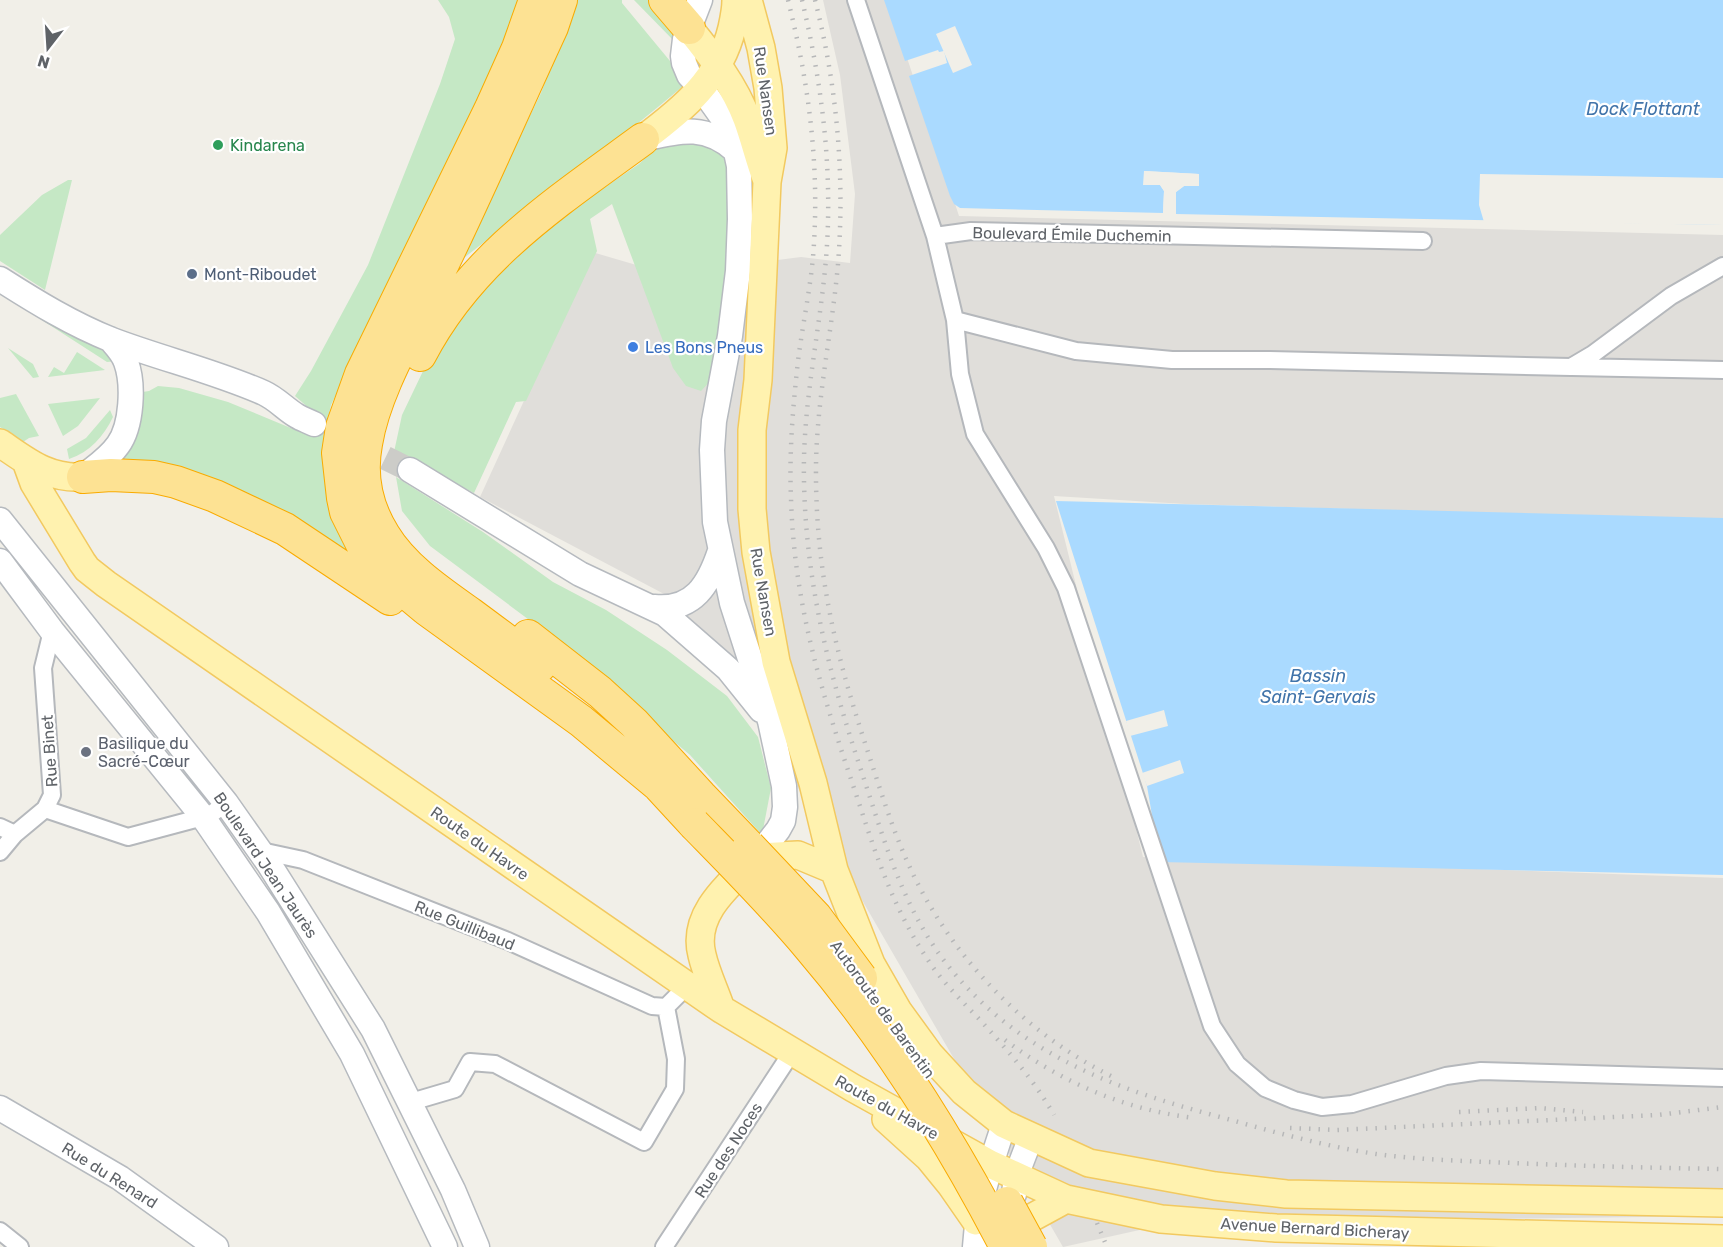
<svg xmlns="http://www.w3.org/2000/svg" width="1723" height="1247" font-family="Rubik,sans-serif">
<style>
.industrial{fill:#e0deda}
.green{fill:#c5e8c5}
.water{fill:#aadaff}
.pier{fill:#f1efe8}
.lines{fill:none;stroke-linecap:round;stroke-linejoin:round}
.secondary-tunnel{stroke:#ccccc8;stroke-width:24;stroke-dasharray:24 12;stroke-linecap:butt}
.street-casing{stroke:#b5b8bc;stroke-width:20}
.secondary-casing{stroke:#b6babf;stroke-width:27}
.primary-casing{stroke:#f2c960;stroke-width:30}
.highway-casing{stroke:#f9ab00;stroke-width:34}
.street{stroke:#fff;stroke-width:16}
.secondary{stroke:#fff;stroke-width:24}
.primary{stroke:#fff2af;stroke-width:27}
.highway{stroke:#fde293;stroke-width:32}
.rail{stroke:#b6b7b8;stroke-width:4.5;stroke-dasharray:1.5 8;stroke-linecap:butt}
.highway-bridge-casing{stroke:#f9ab00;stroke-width:34;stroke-linecap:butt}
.highway-bridge{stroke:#fde293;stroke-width:32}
.leisure-dot{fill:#2e9e5b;stroke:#fff;stroke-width:2}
.service-dot{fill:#5c6f8a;stroke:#fff;stroke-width:2}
.shop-dot{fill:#3f7fe0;stroke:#fff;stroke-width:2}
.worship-dot{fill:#6b7280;stroke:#fff;stroke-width:2}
.labels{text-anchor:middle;stroke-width:4.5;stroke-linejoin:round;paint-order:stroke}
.street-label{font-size:16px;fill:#5f6368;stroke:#fff}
.leisure-label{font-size:16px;fill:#27864d;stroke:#fff;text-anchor:start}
.service-label{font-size:16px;fill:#4e5e75;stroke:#fff;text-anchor:start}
.shop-label{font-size:16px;fill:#366cbe;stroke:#fff;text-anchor:start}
.worship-label{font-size:16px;fill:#5b616d;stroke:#fff;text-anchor:start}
.water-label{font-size:18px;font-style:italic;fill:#4174aa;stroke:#fff}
</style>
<rect width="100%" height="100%" fill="#f1efe8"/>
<path class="industrial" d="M823,0H888L959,216L1723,235V520L1185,504L1054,496L1143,857L1723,878V1216L1171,1223L1063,1247L840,862L725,659L666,595L480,497L592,252L667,274L801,257L850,263L855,194L840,75Z"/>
<path class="green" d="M438,0H520L482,92L331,405L323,442L326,485L359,562L114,461L136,393L149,391L158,386L179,388L228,402L310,436L319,417L295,396L311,371L368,265L440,84L455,39L449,17Z
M576,0H622V3L670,61L682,87C610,148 534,203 460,261L541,93Z
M634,0H654L679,31L675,42Z
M688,137L720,152L733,174V254L715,376L701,391L686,386L673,368L612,204L590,219L597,251L526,401L516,402L474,493L394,452L402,415L424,369L489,275L567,213L639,164L662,142Z
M68,180H72L45,290L0,261V235L42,195Z
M0,293L95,340L118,361L107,362Z
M8,348L33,364L39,377L33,378Z
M77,352L105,370L48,377L54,367L64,373Z
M16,394L39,436L29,438L23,442L0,427V398Z
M100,398L78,426L63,436L48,404Z
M110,410L113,417C104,436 90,452 69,459L67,449L86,438Z
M396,477L483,532L553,582L606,610L667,650L727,696L758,737L771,788L762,835L690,755L536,625L430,546L402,511Z"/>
<path class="water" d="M884,0H1723V225L1176,214V192L1184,186H1199V174L1144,171V185H1160L1164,191L1163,213L960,208L954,204L950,196L909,76L947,63L944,51L939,52L938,50L905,61Z
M1056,501L1723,518V875L1160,862L1147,786Z"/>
<path class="pier" d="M955,26L972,65L953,73L936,34Z
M1144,171L1199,174V186H1184L1176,192V214H1173L1174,191L1183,183H1196V177L1146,175V182H1161L1167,190L1166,213H1163L1164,191L1160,185H1143Z
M1480,174L1723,178V225L1484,222L1479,205Z
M1164,710L1168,726L1130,736L1126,721Z
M1180,760L1184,773L1147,786L1142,773Z"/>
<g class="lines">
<path class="secondary-tunnel" d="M353,442L410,470"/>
<g class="street-casing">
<path id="street" d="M856,0L935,236L955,320L960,374L975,434L1046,548L1066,588L1212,1026L1237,1064L1265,1088L1294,1100L1322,1107L1352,1104L1446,1076L1481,1071L1723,1078
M935,236L971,231L1423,241
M955,320L1076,351L1172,360H1267L1571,367L1593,354L1671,296L1723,266
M1572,367L1723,370
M45,809L128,837L203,817L214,812L226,803
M0,827L15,834
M261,851L303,860L508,941L652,1006L666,1007L687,986
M0,852L15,834L45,809L52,795L43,668L52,631
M411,1102L455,1089L470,1062L495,1064L644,1142L675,1089L676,1059L666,1007
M0,1231L20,1247
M664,1247L792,1052"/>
</g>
<g class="secondary-casing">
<path id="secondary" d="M700,0L685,39L683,56L684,63L689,75L702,89L722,117L733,138L739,166L740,219L738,271L730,336L714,421L712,450L715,522L732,603L770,721L784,786L785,807L783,821L778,830L757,857
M643,139C679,131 705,123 736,151
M0,279C36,302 72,324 112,340C162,359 214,371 264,393C277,399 285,409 297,416C302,419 308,421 314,424
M410,470L580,574L665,614L728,669L761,710
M83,477C95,467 109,458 118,445C132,426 134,384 126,362C123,353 116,346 110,339
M0,520L226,803L269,864L373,1029L453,1190L477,1247
M0,561L52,631L203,817L268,912L352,1054L445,1247
M654,607C694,611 709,584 720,551
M0,1108L120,1178L216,1247
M1014,1194L1016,1176L1031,1137
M975,1247C978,1201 990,1167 1004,1124"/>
</g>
<g class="primary-casing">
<path id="primary" d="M748,0L761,48L768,88L773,148L767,182L758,380L752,430V509L756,552L776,662L813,783L834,870L871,964L898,1011L930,1055L964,1092L1004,1124L1089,1163L1215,1186L1286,1194L1723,1203
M689,28C711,55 735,86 747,119C754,138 759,159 766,178
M643,139C683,109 720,79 732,28C734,19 736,9 736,0
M0,443C28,462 48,479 83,477
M26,461L34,483L82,562L87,569L106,584L721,1009L853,1088L990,1164L1066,1199L1161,1219L1276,1228L1723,1239
M721,1009C715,991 706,973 702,955C691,913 731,883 757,857L798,855L834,870
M886,1119L929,1158L951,1185L976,1221
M1011,1229L1066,1199"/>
</g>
<g class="highway-casing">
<path id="highway" d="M535,0L518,48L491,108L361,374L342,427L338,453L343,498L346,512L363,546L374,564L396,584L426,609L581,721L658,785L694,824
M665,0L689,28
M420,355C470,258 557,202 643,139
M83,477L111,475L154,477L176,482L215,496L285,529L390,599
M528,636L600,692L634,723L701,796L749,846
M540,666C517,648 494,631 471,614C440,592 404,568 384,535C367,508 360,476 366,444C375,388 414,326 438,274C478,192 514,109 552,27L561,0
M655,756L701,796"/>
</g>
<use href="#street" class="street"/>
<use href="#secondary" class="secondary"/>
<use href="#primary" class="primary"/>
<use href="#highway" class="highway"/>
<path class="rail" d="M788,0C808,80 819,160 814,243C812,282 803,321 798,361C793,406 789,452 791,498C794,605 822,694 856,794C876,855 893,909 930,963C944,984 963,1002 981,1021C1008,1051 1034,1080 1054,1115
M802,0C821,80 832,162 827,245C822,324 802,401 804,481C806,585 830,678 863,776C885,843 904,911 949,967C1021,1056 1117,1090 1224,1118C1274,1132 1324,1146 1376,1154C1421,1160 1467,1161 1513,1163C1583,1166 1653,1168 1723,1169
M815,0C837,86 845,176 838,264C832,332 817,397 816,465C815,565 834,649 865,743C878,782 890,823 907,861C947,952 1021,1031 1111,1076
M1005,1040C1061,1082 1125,1110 1195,1118
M1459,1112L1540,1108L1583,1112
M1290,1128L1337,1130L1658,1115L1723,1107
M1097,1223L1107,1247"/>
<g class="highway-bridge-casing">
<path id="highway-bridge" d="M694,824C733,864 773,904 809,947C887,1038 951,1141 1006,1247
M749,846L816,917L861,978
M1007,1203L1031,1247"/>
</g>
<use href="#highway-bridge" class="highway-bridge"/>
</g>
<circle class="leisure-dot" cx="218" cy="145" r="6"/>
<circle class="service-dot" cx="192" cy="274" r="6"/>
<circle class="shop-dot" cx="633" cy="347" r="6"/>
<circle class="worship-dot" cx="86" cy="752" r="6"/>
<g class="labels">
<g class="street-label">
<text transform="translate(766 91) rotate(82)" y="6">Rue Nansen</text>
<text transform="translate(1072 234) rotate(1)" y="6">Boulevard Émile Duchemin</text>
<text transform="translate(764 592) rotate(80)" y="6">Rue Nansen</text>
<text transform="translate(49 751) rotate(-94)" y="6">Rue Binet</text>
<text transform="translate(480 843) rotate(35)" y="6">Route du Havre</text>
<text transform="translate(266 865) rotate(56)" y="6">Boulevard Jean Jaurès</text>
<text transform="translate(465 925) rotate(22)" y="6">Rue Guillibaud</text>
<text transform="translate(883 1009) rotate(54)" y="6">Autoroute de Barentin</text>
<text transform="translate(887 1107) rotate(29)" y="6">Route du Havre</text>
<text transform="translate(728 1150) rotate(-57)" y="6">Rue des Noces</text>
<text transform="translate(110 1175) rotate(32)" y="6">Rue du Renard</text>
<text transform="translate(1315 1228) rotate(3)" y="6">Avenue Bernard Bicheray</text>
</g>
<g class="leisure-label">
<text x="230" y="151">Kindarena</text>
</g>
<g class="service-label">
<text x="204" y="280">Mont-Riboudet</text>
</g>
<g class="shop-label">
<text x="645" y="353">Les Bons Pneus</text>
</g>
<g class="worship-label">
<text x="98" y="749">Basilique du<tspan x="98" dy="18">Sacré-Cœur</tspan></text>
</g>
<g class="water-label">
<text x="1643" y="115">Dock Flottant</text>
<text x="1318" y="682">Bassin<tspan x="1318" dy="21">Saint-Gervais</tspan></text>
</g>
</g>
<g transform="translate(48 48) rotate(197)" stroke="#ffffff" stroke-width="4.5" paint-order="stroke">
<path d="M0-4.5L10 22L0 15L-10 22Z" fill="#5f6368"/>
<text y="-9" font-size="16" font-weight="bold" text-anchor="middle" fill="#5f6368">N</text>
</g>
</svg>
